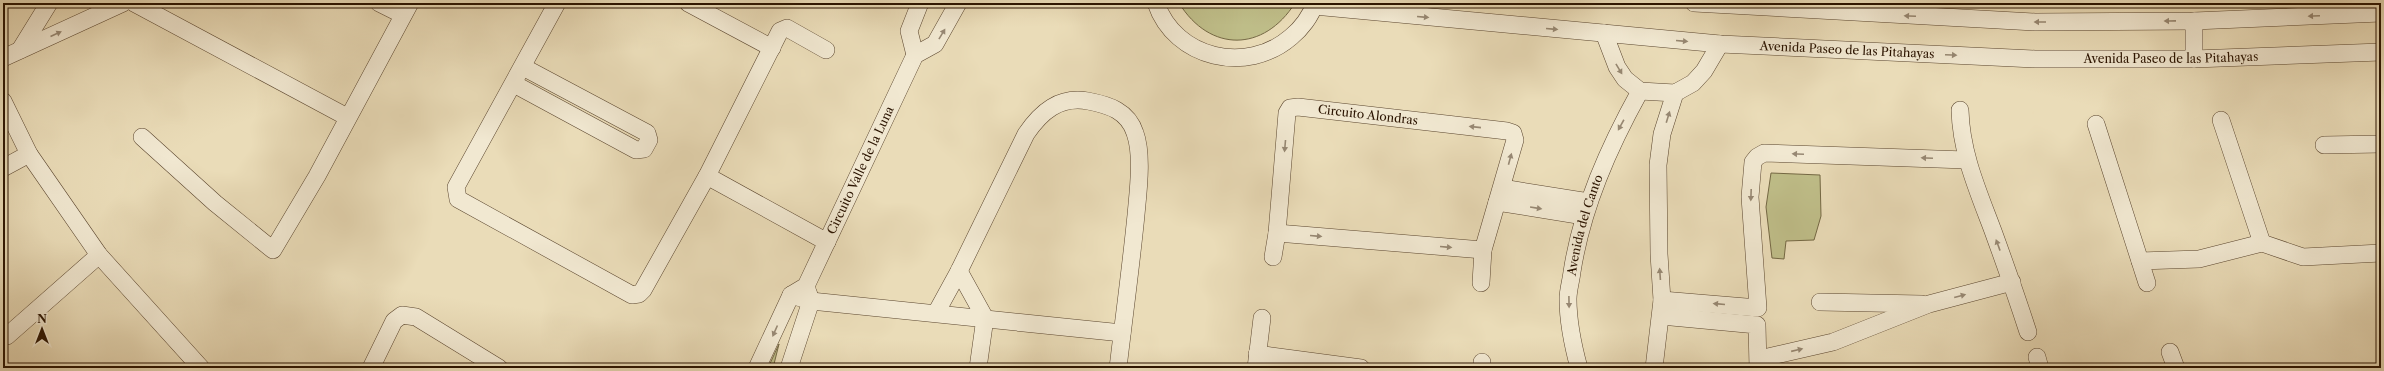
<svg xmlns="http://www.w3.org/2000/svg" width="2384" height="371" font-family="'Libre Caslon Text',serif">
<style>
.green{fill:#bfbe89;stroke:#746844}
.lines{fill:none;stroke-linecap:round;stroke-linejoin:round}
.minor-casing{stroke:#5a452e;stroke-width:18}
.minor{stroke:#f1e8d1;stroke-width:17}
.oneway{fill:#978873}
.labels{text-anchor:middle;stroke-width:3;stroke-linejoin:round;paint-order:stroke}
.street-label{font-size:12px;fill:#2a1300;stroke:#f1e8d1}
</style>
<rect width="100%" height="100%" fill="#eadcb8"/>
<filter id="stains"><feTurbulence type="fractalNoise" baseFrequency=".005" numOctaves="4"/><feColorMatrix values="0 0 0 0 .2 0 0 0 0 .09 0 0 0 0 .02 0 0 0 .5 -.17"/></filter>
<radialGradient id="worn" r=".72"><stop offset=".6" stop-color="#630" stop-opacity="0"/><stop offset="1" stop-color="#630" stop-opacity=".3"/></radialGradient>
<path class="green" d="M1179,3H1295C1264,52 1210,53 1179,3Z
M1771,173L1820,175L1821,216L1814,240L1786,241L1784,259L1772,258L1766,207Z
M779,344L773,368H768Z"/>
<g class="lines">
<g class="minor-casing">
<g id="minor">
<path d="M134,3L347,117"/>
<path d="M379,3L403,15"/>
<path d="M557,3L456,187L458,199L632,295L639,294L643,290L707,176L780,31L787,28L826,50"/>
<path d="M688,3L772,48"/>
<path d="M1156,3C1175,59 1247,75 1291,37C1301,29 1311,16 1315,3"/>
<path d="M1694,3L2035,22L2194,21L2381,13"/>
<path id="s1" d="M1314,6L1720,44L2035,59H2194L2381,52"/>
<path d="M2194,21V59"/>
<path d="M1604,33L1617,67L1625,79L1640,91L1675,93L1693,83L1704,71L1720,44"/>
<path d="M20,50L49,3"/>
<path d="M915,55L909,31L920,3"/>
<path d="M3,58L123,3"/>
<path d="M514,84L636,150L644,149L649,140L647,133L523,67"/>
<path d="M3,101L29,154L99,255L201,368"/>
<path d="M1960,110C1961,153 1978,191 1993,231C2005,264 2017,298 2028,332"/>
<path d="M2221,120L2262,243"/>
<path d="M2096,124L2147,283"/>
<path d="M142,137L215,203L273,250L317,176L410,3"/>
<path d="M2324,145L2381,144"/>
<path d="M3,168L29,154"/>
<path d="M707,176L827,242"/>
<path d="M1502,188L1589,202"/>
<path d="M1497,202L1584,216"/>
<path d="M1277,233L1483,250"/>
<path id="s2" d="M1273,257L1277,233L1287,113L1290,108L1298,107L1507,131L1513,133L1515,140L1483,250L1481,283"/>
<path d="M2140,261L2199,259L2262,243L2303,257L2381,253"/>
<path d="M959,271L985,318L978,368"/>
<path d="M791,295L811,301L1122,333"/>
<path d="M1662,300L1758,308L1750,197L1753,162L1757,157L1764,153L1966,160"/>
<path d="M1820,302L1922,304"/>
<path d="M936,313L959,271L1026,134C1041,112 1059,96 1088,101C1109,105 1128,111 1135,133C1143,155 1138,192 1136,215C1131,266 1124,317 1118,368"/>
<path d="M1661,316L1757,325L1758,368"/>
<path d="M7,336L99,255"/>
<path d="M2170,352L2176,368"/>
<path d="M1257,354L1361,368"/>
<path d="M2037,357L2040,368"/>
<path d="M1759,359L1833,342L1929,304L2012,282"/>
<path d="M1482,362V368"/>
<path d="M371,368L394,321L402,315L416,317L499,368"/>
<path id="s3" d="M757,368L791,295L806,286L915,55L935,44L958,3"/>
<path d="M789,368L811,301L808,292"/>
<path d="M1256,368L1262,318"/>
<path id="s4" d="M1579,368C1573,346 1568,323 1568,299C1568,290 1571,281 1572,272C1582,207 1609,147 1640,91"/>
<path d="M1654,368L1662,300L1659,254L1658,165L1662,134L1675,93"/>
</g>
</g>
<use href="#minor" class="minor"/>
</g>
<defs><path id="oneway-solid" d="M-6-.8H1V-3.2L6.5 0L1 3.2V.8H-6Z"/></defs>
<g class="oneway">
<use href="#oneway-solid" transform="translate(1910 16) rotate(-177)"/>
<use href="#oneway-solid" transform="translate(2314 16) rotate(178)"/>
<use href="#oneway-solid" transform="translate(1423 17) rotate(5)"/>
<use href="#oneway-solid" transform="translate(2170 21) rotate(179)"/>
<use href="#oneway-solid" transform="translate(2040 22) rotate(180)"/>
<use href="#oneway-solid" transform="translate(1552 29) rotate(5)"/>
<use href="#oneway-solid" transform="translate(56 34) rotate(-24)"/>
<use href="#oneway-solid" transform="translate(942 34) rotate(-59)"/>
<use href="#oneway-solid" transform="translate(1682 41) rotate(5)"/>
<use href="#oneway-solid" transform="translate(1951 55) rotate(3)"/>
<use href="#oneway-solid" transform="translate(1619 69) rotate(59)"/>
<use href="#oneway-solid" transform="translate(1668 117) rotate(-73)"/>
<use href="#oneway-solid" transform="translate(1621 125) rotate(119)"/>
<use href="#oneway-solid" transform="translate(1475 127) rotate(-174)"/>
<use href="#oneway-solid" transform="translate(1285 146) rotate(95)"/>
<use href="#oneway-solid" transform="translate(1798 154) rotate(-178)"/>
<use href="#oneway-solid" transform="translate(1927 158) rotate(-178)"/>
<use href="#oneway-solid" transform="translate(1510 159) rotate(-75)"/>
<use href="#oneway-solid" transform="translate(1751 195) rotate(92)"/>
<use href="#oneway-solid" transform="translate(1536 208) rotate(9)"/>
<use href="#oneway-solid" transform="translate(1316 236) rotate(5)"/>
<use href="#oneway-solid" transform="translate(1998 245) rotate(-110)"/>
<use href="#oneway-solid" transform="translate(1446 247) rotate(5)"/>
<use href="#oneway-solid" transform="translate(1660 274) rotate(-94)"/>
<use href="#oneway-solid" transform="translate(1960 296) rotate(-15)"/>
<use href="#oneway-solid" transform="translate(1569 302) rotate(89)"/>
<use href="#oneway-solid" transform="translate(1719 304) rotate(-175)"/>
<use href="#oneway-solid" transform="translate(775 331) rotate(114)"/>
<use href="#oneway-solid" transform="translate(1797 350) rotate(-13)"/>
</g>
<g class="labels">
<g class="street-label">
<text dy="4" stroke="none"><textPath href="#s1" startOffset="535">Avenida Paseo de las Pitahayas</textPath></text>
<text dy="4" stroke="none"><textPath href="#s1" startOffset="859">Avenida Paseo de las Pitahayas</textPath></text>
<text dy="4" stroke="none"><textPath href="#s2" startOffset="229">Circuito Alondras</textPath></text>
<text dy="4" stroke="none"><textPath href="#s3" startOffset="226">Circuito Valle de la Luna</textPath></text>
<text dy="4" stroke="none"><textPath href="#s4" startOffset="146">Avenida del Canto</textPath></text>
</g>
</g>
<rect width="2384" height="371" fill="none" stroke="#eadcb8" stroke-width="16"/>
<rect x="4" y="4" width="2376" height="363" fill="none" stroke="#2a1300" stroke-width="2"/>
<rect x="8" y="8" width="2368" height="355" fill="none" stroke="#2a1300"/>
<g transform="translate(42 329)" stroke="#f1e8d1" stroke-width="3" paint-order="stroke">
<path d="M0-3L7 15L0 10L-7 15Z" fill="#2a1300"/>
<text y="-6" font-size="11" font-weight="bold" text-anchor="middle" fill="#2a1300">N</text>
</g>
<rect width="100%" height="100%" filter="url(#stains)"/>
<rect width="100%" height="100%" fill="url(#worn)"/>
</svg>
